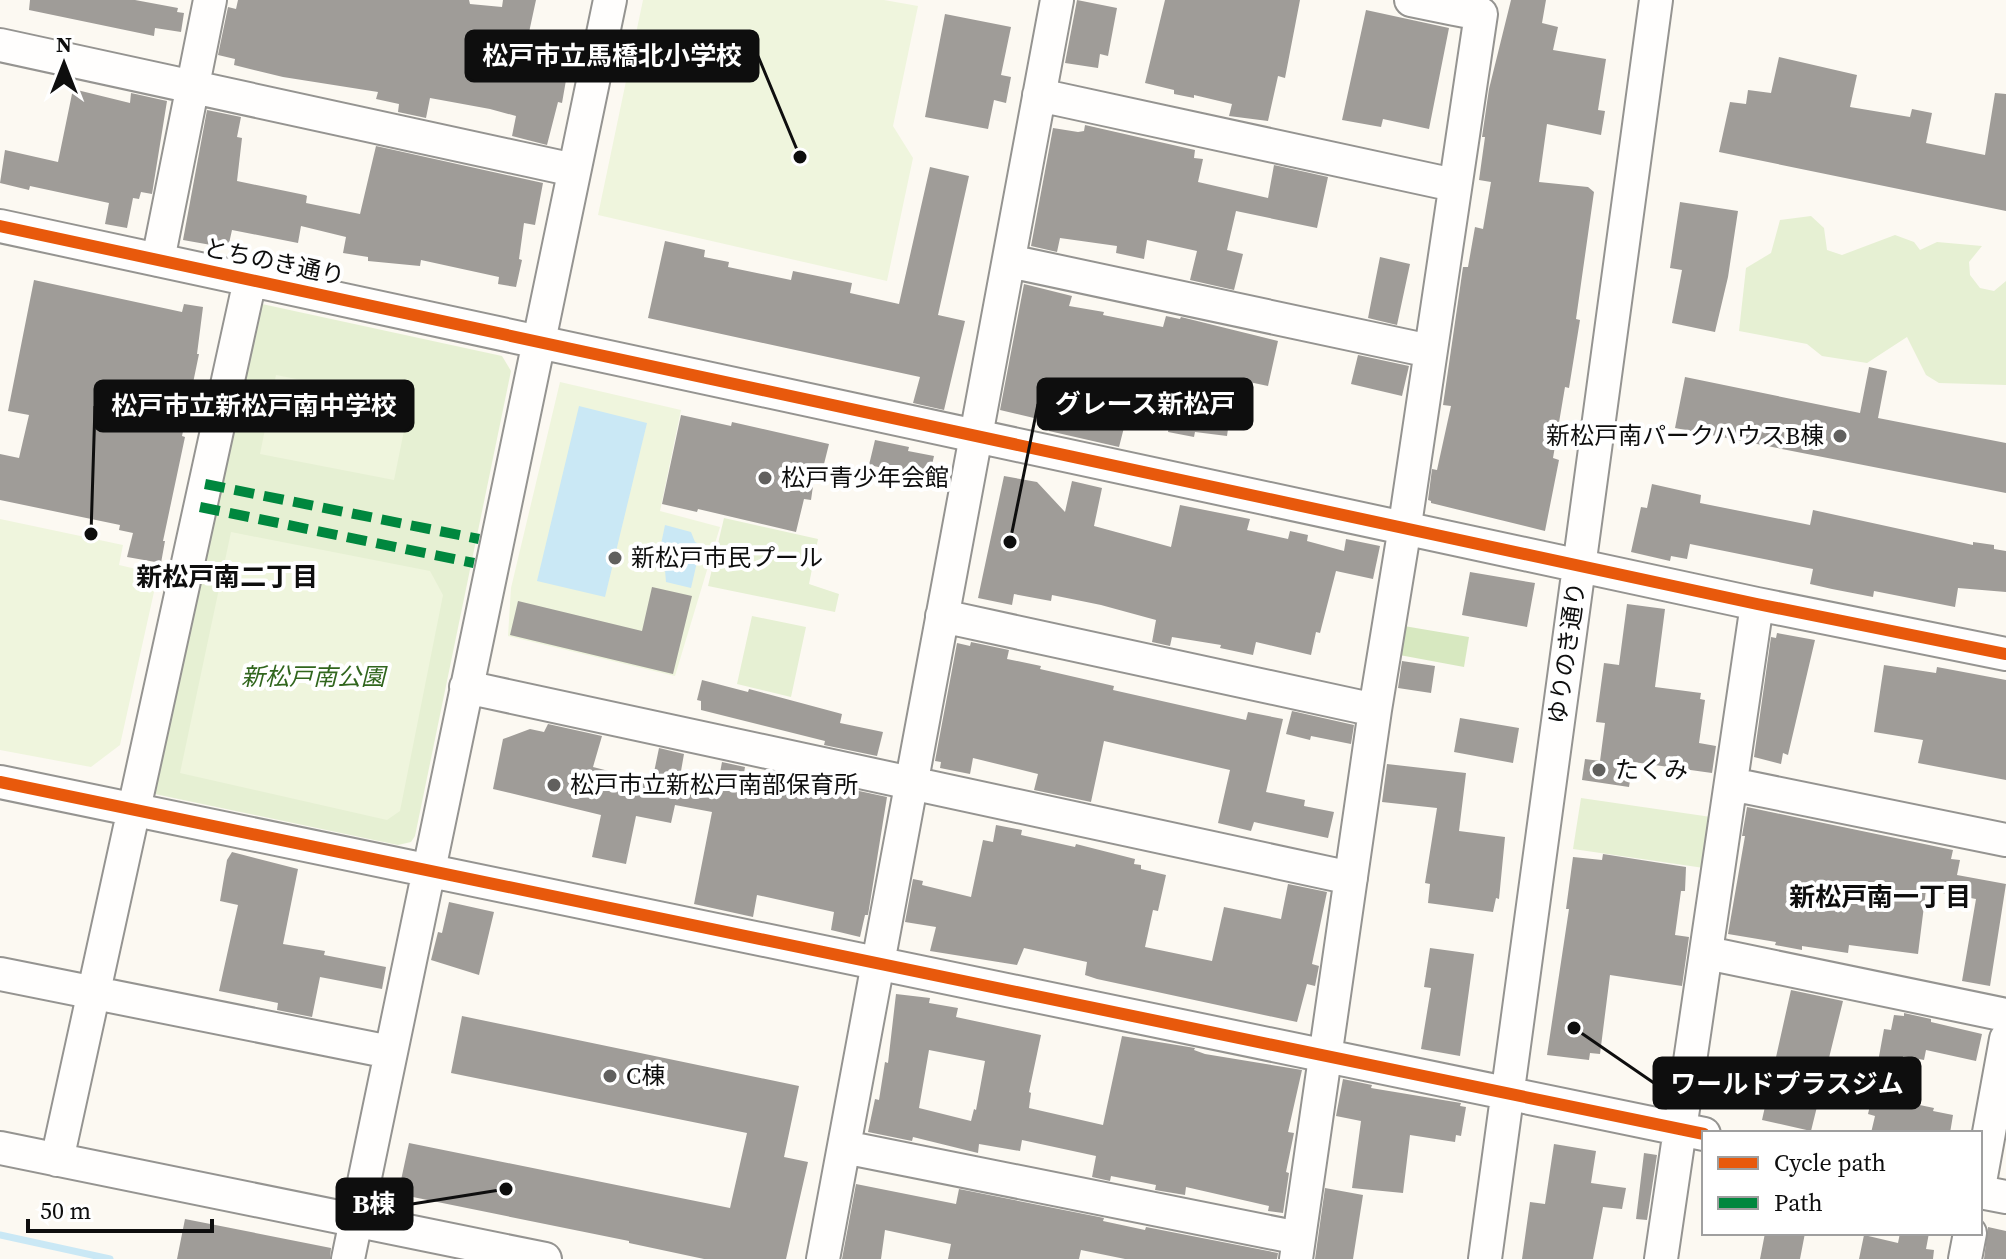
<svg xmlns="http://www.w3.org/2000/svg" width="2006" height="1259" font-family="'Source Serif 4','Noto Sans JP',serif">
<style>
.green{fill:#e6f0d3}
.forest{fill:#d7e8c0}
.pitch{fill:#eff5dd}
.water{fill:#cae8f5}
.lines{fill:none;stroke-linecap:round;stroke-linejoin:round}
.stream{stroke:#cae8f5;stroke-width:7}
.building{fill:#9f9c98;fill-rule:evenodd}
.minor-casing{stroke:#959491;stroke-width:36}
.minor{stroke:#fffefd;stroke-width:32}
.quiet{stroke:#00873e;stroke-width:10;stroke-dasharray:20 10;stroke-linecap:butt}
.cycleway-casing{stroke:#fff;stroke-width:17}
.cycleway{stroke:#e8590c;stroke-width:12}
.poi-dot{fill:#61605e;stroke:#fff;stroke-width:3}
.labels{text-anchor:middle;stroke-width:8;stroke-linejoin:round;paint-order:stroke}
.street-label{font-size:24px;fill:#0e0e0e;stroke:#fff}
.poi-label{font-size:24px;fill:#0e0e0e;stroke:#fff;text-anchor:start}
.park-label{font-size:24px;font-style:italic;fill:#31661e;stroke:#fff}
.neighbourhood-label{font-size:26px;font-weight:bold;fill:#0e0e0e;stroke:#fff}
.leader{fill:none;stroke:#0e0e0e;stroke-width:3}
.callout-dot{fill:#0e0e0e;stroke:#fff;stroke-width:3}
.callout{fill:#0e0e0e;stroke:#0e0e0e;stroke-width:3}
.callout-label{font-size:26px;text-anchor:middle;font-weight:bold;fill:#fff}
</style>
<rect width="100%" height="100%" fill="#fcf9f2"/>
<path class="green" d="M1811,216L1824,228L1827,250L1842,255L1895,235L1914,242L1920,250L1937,242L1982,246L1969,262L1970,275L1980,288L1994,291L2006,281V385L1939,383L1926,375L1907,337L1867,363L1822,356L1807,344L1739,331L1746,268L1771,253L1780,220Z
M262,304L502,356L511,371L415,836L411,842L398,845L150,793Z
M724,518L818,539L809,584L839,594L835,612L708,586Z
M752,616L806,627L791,697L737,684Z
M1581,798L1711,817L1704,868L1573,849Z"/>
<path class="forest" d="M1398,625L1469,637L1464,667L1394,654Z"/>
<path class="pitch" d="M643,0H884L918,6L893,126L913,158L887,281L598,215Z
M276,375L410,401L394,480L260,454Z
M560,382L681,410L660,511L720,527L675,676L508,636L511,588Z
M0,519L123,545L119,565L158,574L120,745L91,767L0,750Z
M231,532L430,571L443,595L400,811L387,820L180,773Z"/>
<path class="water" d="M579,406L647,423L605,597L537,581Z
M665,525L691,532L695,542L701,545L691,588L666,582L665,570L656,568Z"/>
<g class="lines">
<path class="stream" d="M0,1235L110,1259"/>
</g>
<path class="building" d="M30,0H135L178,8L177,12L184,13L181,32L155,28L154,36L29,10Z
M238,0H469L470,4L502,7L503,0H536L528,37L572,46L562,103L558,102L547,145L512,136L516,116L490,109L430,98L426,118L398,112L399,104L376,99L378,92L283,77L234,65L235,59L218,55L228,7L236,9Z
M1077,0L1117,8L1108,56L1100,54L1098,68L1065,63Z
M1165,0H1300L1285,78L1278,76L1268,121L1229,116L1232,104L1194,95V98L1174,94V90L1145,83Z
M1511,0H1546L1542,23L1558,27L1553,50L1606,59L1598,110L1605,111L1601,135L1547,124L1539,182L1588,187L1594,192L1576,319L1580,320L1569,388L1565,387L1553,458L1559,460L1545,531L1431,503V501L1428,500L1432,469L1437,470L1451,406L1443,405L1463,267H1468L1475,227L1483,229L1491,182L1479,180L1485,137H1482L1489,89Z
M1366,10L1449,28L1429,129L1383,119L1381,127L1342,120Z
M945,14L1011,27L1001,75L1011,77L1006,103L994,100L988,129L925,117Z
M1779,57L1857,75L1850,107L1910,117L1912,109L1932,113L1926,143L1985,155L1995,93L2006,94V211L1719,152L1730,102L1746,104L1748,90L1771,93Z
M73,89L130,103L131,93L167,101L152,194L141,192L139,199L133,198L127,228L105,224L109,203L30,186L29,190L0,183L5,150L58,162Z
M207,110L241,117L237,137L242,138L237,181L305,195L307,196L306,203L360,214L376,146L543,183L535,225L524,223L519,259L522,260L516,287L498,284L499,277L421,260L420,266L368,261V257L343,253L346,237L301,226L298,243L232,230L228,248L183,240Z
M1085,125L1195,150L1194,158L1203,159L1198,182L1268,198L1274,165L1328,177L1317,228L1236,211L1227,250L1243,254L1234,290L1190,280L1197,251L1147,240L1144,259L1116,253L1117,246L1060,238L1057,252L1031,246L1053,128L1078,132L1084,131Z
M930,167L969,176L938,315L965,321L944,410L913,403L920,377L648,318L665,241L705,250L704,257L729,262L728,267L791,280L793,271L852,283L850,293L899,304Z
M1680,202L1738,211L1728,277L1715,332L1672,323L1682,270L1670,268Z
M1380,257L1410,264L1397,325L1368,318Z
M34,280L182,312L184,304L203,307L197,354H199L182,436L185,437L163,541H165L161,563L127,557L133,533L119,530L120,525L0,500V454L19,458L29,415L8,411Z
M1024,284L1072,296L1069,306L1104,312L1103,315L1163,327L1166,316L1180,319L1181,317L1278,341L1268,386L1235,379L1227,436L1195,432L1194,437L1168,432L1170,422L1128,412L1119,447L1049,431L1051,422L1000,410Z
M1358,355L1409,366L1402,396L1351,384Z
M1869,367L1887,371L1878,418L2006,443V493L1675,428L1685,377L1860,413Z
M681,415L731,426L732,422L829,444L820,480L814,479L811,500L804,499L796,532L698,509L697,512L662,504Z
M875,440L909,447L908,451L934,456L929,478L869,465Z
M1004,476L1037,482L1065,512L1072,481L1102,488L1094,526L1171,547L1180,505L1250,519L1247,530L1288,539L1290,531L1308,535L1307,541L1344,551L1346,539L1380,546L1373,579L1336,571L1320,633L1316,632L1311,655L1256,642L1253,655L1220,648L1221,645L1172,637L1170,646L1152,642L1156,620L1101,605L1052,595L1051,601L1014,594L1012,605L978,598Z
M1652,484L1701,495L1700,503L1810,525L1813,510L1973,545V542L1994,545V549L2006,551V592L1958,588L1955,607L1874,591L1873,597L1832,589L1810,584L1813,569L1690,544L1687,559L1671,556L1670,561L1631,552L1641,507L1647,508Z
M1470,572L1535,583L1527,627L1462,615Z
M652,587L692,596L673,674L510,635L518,601L642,631Z
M1627,604L1665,609L1655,687L1701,693L1700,699L1705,700L1699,743L1716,746L1712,773L1633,762L1629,787L1582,780L1585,759L1600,761L1605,723L1596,722L1604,663L1619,665Z
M1777,633L1815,640L1788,755L1783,753L1781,764L1754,757L1771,637L1776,638Z
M971,642L1009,650L1007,659L1041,666L1040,669L1114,686L1113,690L1246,720L1248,712L1283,719L1266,792L1305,800L1304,806L1334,812L1328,838L1254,822L1251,831L1218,823L1230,770L1104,741L1091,802L1034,790L1038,774L973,758L970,774L940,768L941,762L935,761L957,643L970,646Z
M1402,661L1435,666L1431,693L1398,688Z
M1884,665L1936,673L1937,667L2006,680V780L1918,763L1923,740L1874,732Z
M702,680L748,692L749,689L842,714L840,723L883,732L877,756L824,745L825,741L701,710V701L697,700Z
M1292,711L1354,725L1351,744L1311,736L1310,740L1286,734Z
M1460,718L1519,728L1513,763L1454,752Z
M548,724L602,736L593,767L652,782L659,748L684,754L681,771L719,778L722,762L745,767L742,785L748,787L790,794L794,777L887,797L868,915H865L860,937L831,930L834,912L757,895L753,917L694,904L712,812L675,805L671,823L636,816L626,864L592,857L601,815L493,789L503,739L530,729L544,732Z
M1387,764L1466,773L1459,831L1505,837L1499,899L1496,898L1493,912L1428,903L1430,884L1425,883L1437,808L1382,802Z
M1747,807L1953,850L1951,859L1960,860L1957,875L2006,884L1990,986L1962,981L1976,899L1926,890L1918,954L1849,945L1848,953L1802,946V950L1775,945L1776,942L1728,934L1745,836H1742Z
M996,825L1022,830L1021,835L1075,847L1076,844L1135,859L1134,864L1141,865V869L1166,875L1158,911L1153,910L1145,947L1212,961L1224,907L1281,919L1288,884L1327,892L1312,964L1319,966L1315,986L1307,984L1297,1022L1097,979L1085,975L1087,962L1024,948L1017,965L930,951L936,927L905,922L913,879L923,881L922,885L971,897L983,840L993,842Z
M232,852L298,869L283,944L325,951L324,955L386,967L382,989L320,977L312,1017L277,1010L278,1003L219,991L238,905L220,901L227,860Z
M1603,854L1686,867L1685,891H1681L1675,935L1689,937L1682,986L1610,975L1600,1054L1590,1053L1589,1060L1547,1055L1569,909H1566L1573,857L1602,860Z
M449,902L494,912L479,975L431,960L438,932L442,933Z
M1430,948L1474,954L1460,1056L1421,1049L1431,988L1424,987Z
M1791,990L1843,1001L1811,1131L1762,1120Z
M896,994L930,998L929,1003L958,1008L956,1017L1041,1035L1029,1092L1031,1093L1029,1108L1103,1125L1122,1036L1195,1048L1194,1050L1205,1054L1302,1070L1288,1132L1294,1133L1286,1172L1289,1173L1283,1213L1268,1211L1269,1206L1186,1187L1185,1195L1155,1190L1156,1185L1111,1176L1110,1181L1092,1177L1096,1156L1022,1140L1020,1151L979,1144L978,1153L913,1137L912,1141L868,1132L875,1099L879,1100L885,1062L888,1063ZM929,1050L985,1061L976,1110L974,1109L971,1121L919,1108Z
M1904,1013L1931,1019V1022L1982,1034L1976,1061L1926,1050L1924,1060L1903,1056L1896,1100L1934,1108L1933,1111L1953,1115L1950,1133H1871L1875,1116L1868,1114L1880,1063L1878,1062L1884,1029L1891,1030L1894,1015L1904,1016Z
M462,1016L799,1086L784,1157L808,1162L786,1259H704L629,1243V1241L398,1194L409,1143L730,1208L747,1133L451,1073Z
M1343,1079L1372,1085L1371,1088L1461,1103L1460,1106L1466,1107L1461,1136L1456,1135L1455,1142L1410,1135L1403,1193L1352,1188L1361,1121L1336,1116Z
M1554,1144L1596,1151L1591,1183L1626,1188L1622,1209L1603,1207L1593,1259H1522L1530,1202L1545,1204Z
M1644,1153L1657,1155L1647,1220L1636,1219Z
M856,1184L956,1204L959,1189L1104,1218L1103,1221L1145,1230L1146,1227L1278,1253L1277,1259H1125L1081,1250L1079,1259H948L951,1244L885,1230L881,1259H842Z
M1325,1188L1363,1195L1353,1259H1315Z
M185,1219L331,1248L330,1259H177Z
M1988,1227L2006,1231V1259H1984Z
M1765,1233H1805L1800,1259H1760Z
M1900,1233H1929L1926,1249L1934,1250L1933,1259H1859L1864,1235L1898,1243Z"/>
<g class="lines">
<g class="minor-casing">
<path id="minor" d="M1411,0L1455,9L1457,0
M0,45L574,170
M1039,95L1454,185
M0,226L1757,604L2006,654
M158,260L210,0
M1009,261L1430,351
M942,616L1375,710
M466,687L1351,878
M0,782L1704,1134
M1731,784L2006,840
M1707,953L2006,1015
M0,974L390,1052
M844,1147L1299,1238
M0,1148L545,1259
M57,1160L250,280
M1980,1182L2006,1039
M1980,1192L2006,1197
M348,1259L610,0
M823,1259L1057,0
M1296,1259L1375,710L1402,545L1481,14L1455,9
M1485,1259L1656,0
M1661,1259L1757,604
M1965,1259L1970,1233"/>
</g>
<use href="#minor" class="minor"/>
<path class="quiet" d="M205,484L479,539
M200,507L474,563"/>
<g class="cycleway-casing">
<path id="cycleway" d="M0,226L1757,604L2006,654
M0,782L1704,1134"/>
</g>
<use href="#cycleway" class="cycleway"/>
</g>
<g class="poi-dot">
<circle cx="1840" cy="436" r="8"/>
<circle cx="765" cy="478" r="8"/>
<circle cx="615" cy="558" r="8"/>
<circle cx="1599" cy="770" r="8"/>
<circle cx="554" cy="785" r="8"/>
<circle cx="610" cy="1076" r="8"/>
</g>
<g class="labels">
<g class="street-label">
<text transform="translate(274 262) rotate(12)" y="8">とちのき通り</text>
<text transform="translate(1567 653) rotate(-82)" y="8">ゆりのき通り</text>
</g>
<g class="poi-label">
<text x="1824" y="444" text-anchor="end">新松戸南パークハウスB棟</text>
<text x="781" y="486">松戸青少年会館</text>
<text x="631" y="566">新松戸市民プール</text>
<text x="1615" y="778">たくみ</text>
<text x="570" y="793">松戸市立新松戸南部保育所</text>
<text x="626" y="1084">C棟</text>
</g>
<g class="park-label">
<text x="313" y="685">新松戸南公園</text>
</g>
<g class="neighbourhood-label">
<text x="227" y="586">新松戸南二丁目</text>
<text x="1880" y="906">新松戸南一丁目</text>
</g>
</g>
<path class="leader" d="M800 157L758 56M1010 542L1038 404M91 534L95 406M1574 1028L1654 1083M506 1189L412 1204"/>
<g class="callout-dot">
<circle cx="800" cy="157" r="8"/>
<circle cx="1010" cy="542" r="8"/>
<circle cx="91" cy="534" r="8"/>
<circle cx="1574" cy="1028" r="8"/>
<circle cx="506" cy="1189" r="8"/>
</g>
<g class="callout">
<rect x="466" y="31" width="292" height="50" rx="8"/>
<rect x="1038" y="379" width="214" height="50" rx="8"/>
<rect x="95" y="381" width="318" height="50" rx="8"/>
<rect x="1654" y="1058" width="266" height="50" rx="8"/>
<rect x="337" y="1179" width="75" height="50" rx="8"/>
</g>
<g class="callout-label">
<text x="612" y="65">松戸市立馬橋北小学校</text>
<text x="1145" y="413">グレース新松戸</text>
<text x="254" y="415">松戸市立新松戸南中学校</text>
<text x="1787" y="1093">ワールドプラスジム</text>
<text x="374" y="1213">B棟</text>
</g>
<rect x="1702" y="1131" width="280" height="104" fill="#ffffff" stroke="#9f9f9f" stroke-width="2"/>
<rect x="1718" y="1157" width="40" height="12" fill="#e8590c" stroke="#9f9f9f" stroke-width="2"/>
<text x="1774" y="1171" font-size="24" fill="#0e0e0e">Cycle path</text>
<rect x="1718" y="1197" width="40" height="12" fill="#00873e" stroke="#9f9f9f" stroke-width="2"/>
<text x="1774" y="1211" font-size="24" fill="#0e0e0e">Path</text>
<g transform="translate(64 64)" stroke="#ffffff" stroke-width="6" paint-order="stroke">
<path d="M0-6L14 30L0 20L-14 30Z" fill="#0e0e0e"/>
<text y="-12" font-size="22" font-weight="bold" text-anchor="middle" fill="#0e0e0e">N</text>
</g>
<path d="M28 1219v12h184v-12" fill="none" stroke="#0e0e0e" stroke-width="4"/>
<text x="40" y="1219" font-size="24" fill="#0e0e0e" stroke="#ffffff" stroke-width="6" paint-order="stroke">50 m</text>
</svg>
